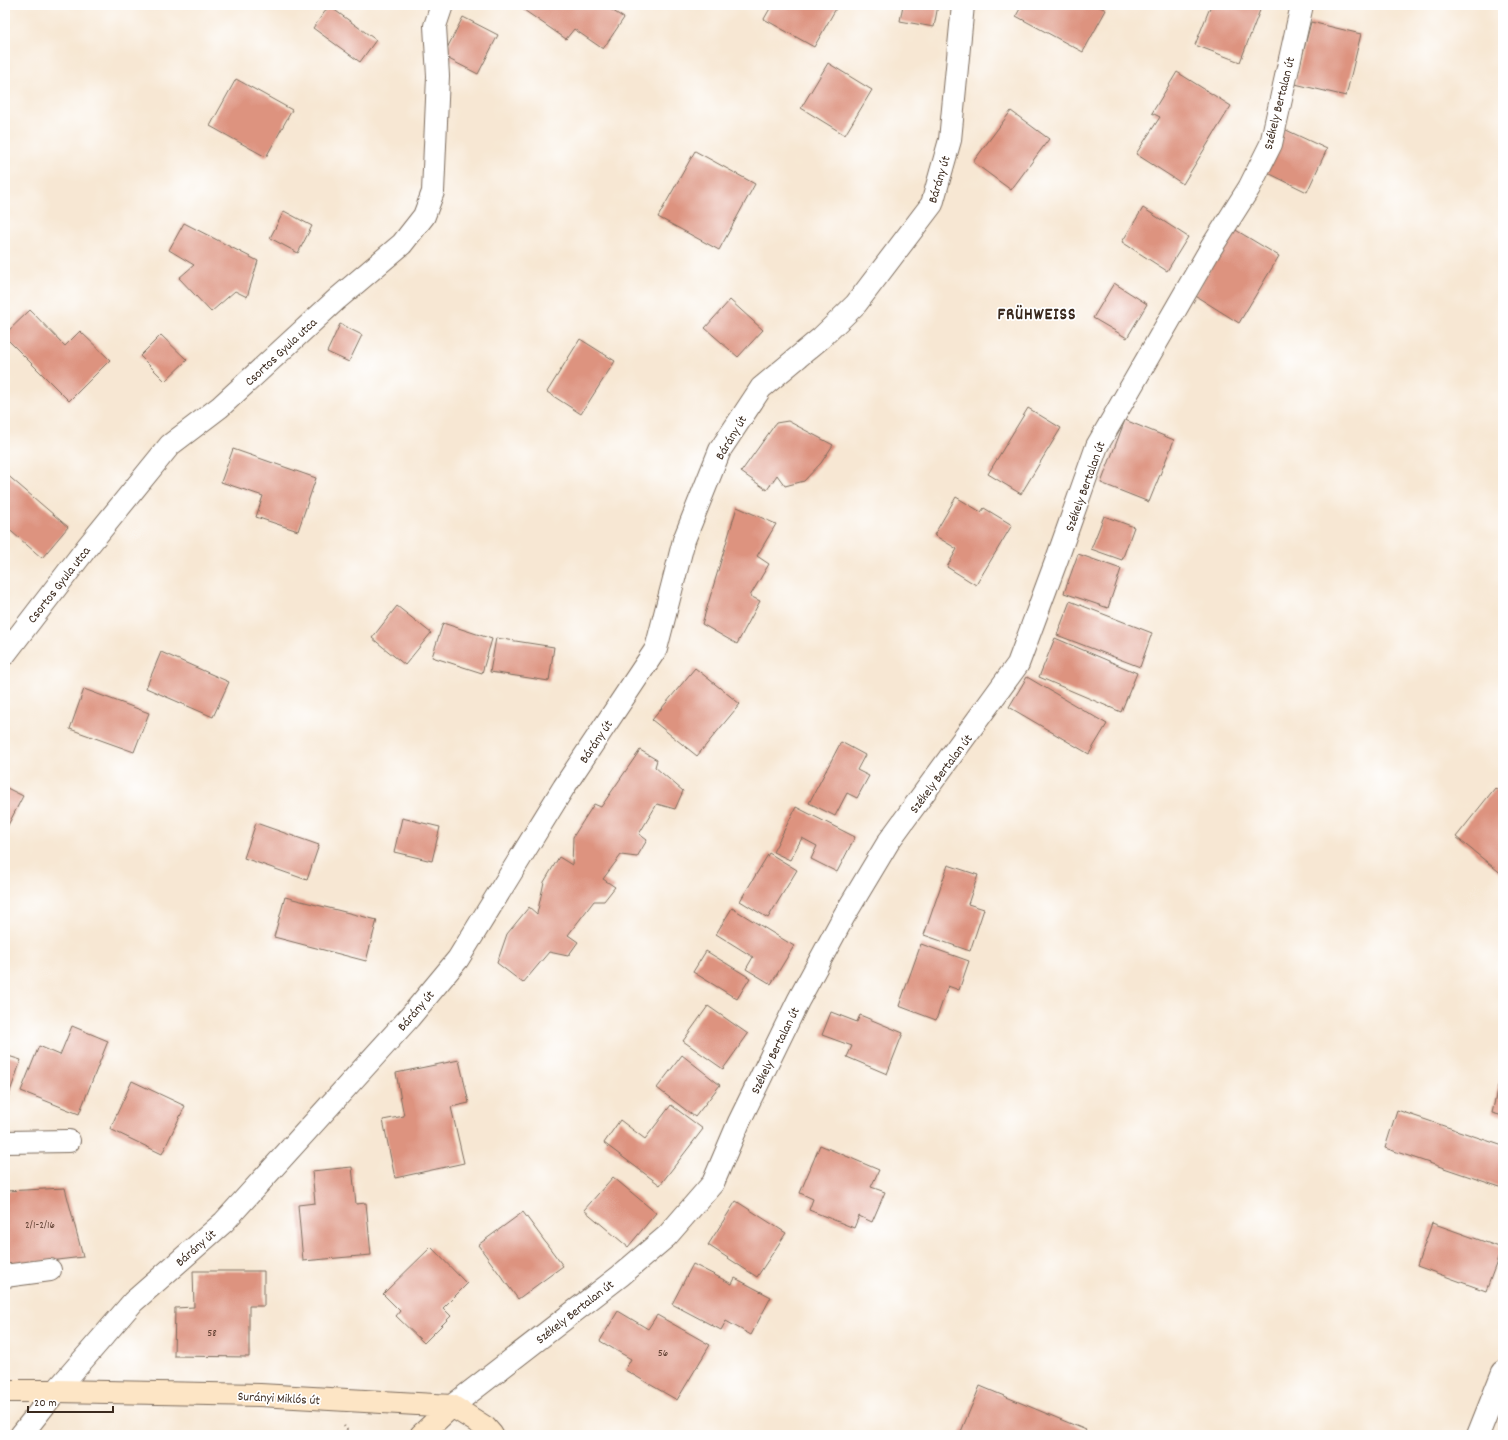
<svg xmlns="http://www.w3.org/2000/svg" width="1508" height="1440" font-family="Dekko,sans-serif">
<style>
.building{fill:#dd937f}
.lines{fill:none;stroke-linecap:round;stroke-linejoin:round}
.street-casing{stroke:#7d6c5d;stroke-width:24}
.secondary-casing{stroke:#7d6c5d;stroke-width:24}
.path{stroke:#7d6c5d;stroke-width:2.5;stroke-dasharray:1 3;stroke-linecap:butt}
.street{stroke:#fff;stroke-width:22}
.secondary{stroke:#fde5c5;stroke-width:22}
.labels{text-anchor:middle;stroke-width:3.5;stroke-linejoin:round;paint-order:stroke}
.number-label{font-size:11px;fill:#644436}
.street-label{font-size:13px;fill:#3b2a1e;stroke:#fff}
.district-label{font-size:17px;font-weight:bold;letter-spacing:1px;fill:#3b2a1e;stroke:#fff}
</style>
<rect width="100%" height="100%" fill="#fff"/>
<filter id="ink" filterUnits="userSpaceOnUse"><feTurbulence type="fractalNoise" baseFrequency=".025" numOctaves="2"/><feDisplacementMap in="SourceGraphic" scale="8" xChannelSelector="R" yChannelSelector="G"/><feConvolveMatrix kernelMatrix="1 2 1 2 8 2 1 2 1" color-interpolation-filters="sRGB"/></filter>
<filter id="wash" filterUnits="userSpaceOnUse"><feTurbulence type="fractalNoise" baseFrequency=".012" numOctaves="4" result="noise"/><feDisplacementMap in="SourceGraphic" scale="16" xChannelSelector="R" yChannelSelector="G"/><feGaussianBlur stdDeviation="0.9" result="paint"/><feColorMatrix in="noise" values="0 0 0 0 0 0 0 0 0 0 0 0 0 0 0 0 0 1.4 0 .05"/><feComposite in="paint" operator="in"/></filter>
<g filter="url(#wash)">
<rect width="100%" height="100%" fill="#f7e7d3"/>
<g id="blocks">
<path class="building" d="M523,5H604L624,18L603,49L574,29L566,39L521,8Z
M772,5H838L814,47L764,19Z
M903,5H938L934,27L900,21Z
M1022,5H1096L1106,10L1083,52L1016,16Z
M1211,5H1262L1240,62L1195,45Z
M329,6L376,40L360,62L313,28Z
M463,17L498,35L478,74L443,56Z
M1311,22L1361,34L1346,96L1295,84Z
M828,63L872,90L845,135L801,108Z
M1177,72L1231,106L1183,184L1136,154L1160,117L1152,113Z
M236,79L292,110L266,157L210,126Z
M1011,111L1049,139L1011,190L973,162Z
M1284,129L1327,149L1307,192L1264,171Z
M695,151L755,184L719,250L658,217Z
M1143,208L1188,237L1167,271L1122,242Z
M284,211L312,226L298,253L270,238Z
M184,223L258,261L247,297L235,291L211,312L179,278L194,265L169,250Z
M1234,229L1279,256L1239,323L1194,295Z
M1114,283L1147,304L1127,338L1093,318Z
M730,300L763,330L738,357L705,328Z
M30,310L65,346L80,331L110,360L69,401L5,337V334Z
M340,324L362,335L349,362L327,352Z
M161,335L187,360L165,381L140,356Z
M580,339L615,361L581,414L547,392Z
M1028,408L1061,428L1021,494L988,474Z
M1125,420L1174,440L1149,502L1101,483Z
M788,421L833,445L821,463L804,481L785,486L777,475L767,490L741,472L776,423Z
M233,449L316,478L298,531L256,517L263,496L221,482Z
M5,473L68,527L42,558L5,526Z
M956,497L981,512L984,508L1012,525L976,585L947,567L957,549L934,535Z
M737,507L776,524L757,556L769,564L750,596L760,601L737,644L702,624Z
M1104,516L1134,527L1122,560L1091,549Z
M1078,554L1121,569L1108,608L1064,593Z
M1070,601L1152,633L1140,667L1057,635Z
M397,606L431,633L405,665L372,638Z
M443,623L492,639L482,673L432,657Z
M496,638L554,647L549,681L490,672Z
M1055,638L1137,673L1121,712L1039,677Z
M161,652L229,682L213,717L146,688Z
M695,668L740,704L697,756L652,720Z
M1027,677L1107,724L1089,754L1009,707Z
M84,689L149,713L134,752L70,729Z
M841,742L865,755L857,770L869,776L857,798L847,793L835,816L809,803Z
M640,750L657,760L655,767L683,791L675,809L657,804L639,834L647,840L637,857L621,855L603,879L615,887L604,901H594L568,935L578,942L568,956L549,952L523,983L497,963L507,934L529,907L537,914L544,882L559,857L572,865L573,837L594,804L601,807Z
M5,787L23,796L5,831Z
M1495,788L1503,795V875L1456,837Z
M796,807L855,837L837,872L811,859L817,846L802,838L790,860L773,852Z
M402,818L440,827L432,861L394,852Z
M256,823L319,845L307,880L244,858Z
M769,853L797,870L768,918L740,901Z
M948,865L978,875L968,904L984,909L970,951L924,935Z
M285,897L377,920L366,961L274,937Z
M732,908L794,946L771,984L746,969L753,957L716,934Z
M921,944L969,961L959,990L948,986L936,1020L899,1006Z
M706,951L750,978L737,999L693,972Z
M708,1006L748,1034L723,1069L683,1041Z
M831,1012L857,1022L860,1015L903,1033L887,1074L847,1057L852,1046L822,1035Z
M72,1026L108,1041L79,1114L21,1091L39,1046L60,1055Z
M5,1055L21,1060L5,1106Z
M682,1055L720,1085L695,1117L657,1088Z
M459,1060L469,1103L451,1107L464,1163L395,1178L383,1120L404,1116L396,1073Z
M1501,1074H1503V1116L1492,1113Z
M132,1081L185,1106L162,1154L110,1129Z
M671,1105L703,1129L660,1185L604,1143L620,1120L645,1139Z
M1397,1110L1503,1146V1188L1385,1148Z
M820,1145L879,1170L871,1187L885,1192L872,1222L859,1216L854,1228L809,1210L813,1199L800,1193Z
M352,1167L356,1204L366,1203L371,1255L303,1261L298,1205L315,1203L312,1171Z
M613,1177L656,1213L628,1247L584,1210Z
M65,1188L83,1257L5,1266V1191Z
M736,1201L786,1233L757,1277L708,1245Z
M523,1212L563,1266L518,1299L478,1245Z
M1432,1223L1502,1248L1486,1291L1417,1266Z
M431,1247L467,1284L443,1308L451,1316L424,1343L396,1316L400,1311L383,1294Z
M693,1264L732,1284L735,1278L771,1297L751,1335L726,1321L721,1330L672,1304Z
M193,1271H264V1306H249V1357L174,1356L175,1308L194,1307Z
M618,1311L648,1329L657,1315L710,1345L677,1400L625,1370L631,1359L600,1341Z
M980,1386L1086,1430L1083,1435L960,1434Z"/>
</g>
</g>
<g filter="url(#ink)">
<use href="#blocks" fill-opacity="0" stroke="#7d6c5d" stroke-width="1"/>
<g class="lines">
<g class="street-casing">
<path id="street" d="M5,654L88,546L170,445L220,407L337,299L402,244L424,216L433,192L438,76L435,26L442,5
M5,1142L69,1141
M5,1276L50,1270
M452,1406L620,1276L667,1236L713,1183L739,1122L798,1001L844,916L889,841L1018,664L1057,559L1097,446L1211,248L1249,188L1271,144L1302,5
M21,1435L56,1391L133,1302L224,1222L409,1018L458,959L564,787L656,649L684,540L720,450L761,388L821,338L856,304L932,204L950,140L963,5
M1478,1435L1503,1372"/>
</g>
<g class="secondary-casing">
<path id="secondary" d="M5,1391H56L260,1395L452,1406L485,1427L492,1435
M421,1435L452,1406"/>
</g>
<path class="path" d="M344,1426L351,1435"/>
<use href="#street" class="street"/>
<use href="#secondary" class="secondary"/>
</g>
</g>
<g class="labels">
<g class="number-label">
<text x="40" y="1228">2/1-2/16</text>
<text x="212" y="1336">58</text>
<text x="663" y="1356">56</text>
</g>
<g class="street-label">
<text transform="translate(1278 103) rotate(-76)" y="5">Székely Bertalan út</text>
<text transform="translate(938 179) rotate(-73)" y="5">Bárány út</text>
<text transform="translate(280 351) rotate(-43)" y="5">Csortos Gyula utca</text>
<text transform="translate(730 437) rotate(-59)" y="5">Bárány út</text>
<text transform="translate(1084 486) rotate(-70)" y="5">Székely Bertalan út</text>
<text transform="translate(58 584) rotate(-52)" y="5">Csortos Gyula utca</text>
<text transform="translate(595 741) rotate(-56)" y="5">Bárány út</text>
<text transform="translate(940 773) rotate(-53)" y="5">Székely Bertalan út</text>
<text transform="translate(415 1010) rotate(-49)" y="5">Bárány út</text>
<text transform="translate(774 1050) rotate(-64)" y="5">Székely Bertalan út</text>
<text transform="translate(195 1247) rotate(-41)" y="5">Bárány út</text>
<text transform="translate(574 1311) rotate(-38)" y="5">Székely Bertalan út</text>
<text transform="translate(279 1397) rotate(3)" y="5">Surányi Miklós út</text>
</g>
<g class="district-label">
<text x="1037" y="319">FRÜHWEISS</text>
</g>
</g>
<rect width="1508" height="1440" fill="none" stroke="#fff" stroke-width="20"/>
<path d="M28 1406v6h85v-6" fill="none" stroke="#3b2a1e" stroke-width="2"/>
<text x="34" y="1406" font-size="12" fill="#3b2a1e" stroke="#ffffff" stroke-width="3" paint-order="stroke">20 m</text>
</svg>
